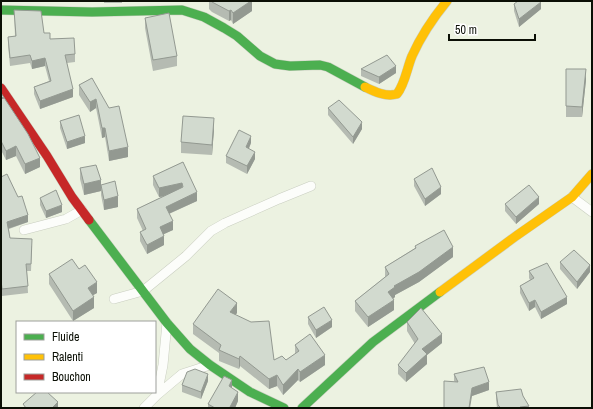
<svg xmlns="http://www.w3.org/2000/svg" width="593" height="409" font-family="'Archivo Narrow',sans-serif">
<style>
.lines{fill:none;stroke-linecap:round;stroke-linejoin:round}
.street-casing{stroke:#c9cec0;stroke-width:10}
.fast-casing{stroke:#c9cec0;stroke-width:10}
.slow-casing{stroke:#c9cec0;stroke-width:10}
.jam-casing{stroke:#c9cec0;stroke-width:10}
.street{stroke:#fcfdfa;stroke-width:9}
.fast{stroke:#4caf50;stroke-width:9}
.slow{stroke:#ffc107;stroke-width:9}
.jam{stroke:#c62828;stroke-width:9}
.wall{fill:#b5bbb2}
.shaded-wall{fill:#939991}
.building{fill:#d2dacf;stroke:#939991}
</style>
<rect width="100%" height="100%" fill="#ecf2e1"/>
<g class="lines">
<g class="street-casing">
<path id="street" d="M572,197L592,212
M24,230L66,219L82,210
M114,299L143,291L186,256L211,231L225,223L279,199L311,186
M157,395L182,374L210,365
M144,408L157,395L163,365L167,323"/>
</g>
<g class="fast-casing">
<path id="fast" d="M1,10L92,12L182,10L204,17L224,28L237,36L260,56L275,64L290,66L320,65L328,67L365,87
M89,220L167,323L190,349L210,365L250,392L284,408
M302,408L373,342L440,292"/>
</g>
<g class="slow-casing">
<path id="slow" d="M365,87C375,92 386,97 397,94C405,84 407,68 412,56C421,36 433,18 447,1
M440,292L516,236L572,197L592,174"/>
</g>
<g class="jam-casing">
<path id="jam" d="M1,88L47,156L72,197L89,220"/>
</g>
<use href="#street" class="street"/>
<use href="#fast" class="fast"/>
<use href="#slow" class="slow"/>
<use href="#jam" class="jam"/>
</g>
<path class="wall" d="M104,1H122V3H104Z
M209,1H252V11L233,24L231,20L229,21L212,12L209,9Z
M514,4L541,9L519,27L514,11Z
M14,10L44,33L50,39L75,54V62L67,63L73,97L40,109L34,94V87L49,81L45,66L32,69L30,63L10,66L8,45V37L15,36Z
M145,18L177,56V66L153,71L145,28Z
M361,69L396,73L379,84L361,76Z
M566,69L586,80L582,117H566Z
M92,78L128,157L109,161L105,137L102,138L96,108L90,112L79,95V85Z
M1,93L40,167L25,174L16,156L6,160L1,150Z
M328,108L362,129L353,144L328,115Z
M60,121L85,143L67,149L60,128Z
M214,129L212,155L181,153V142Z
M251,143L249,149L255,159L247,174L226,163V156Z
M183,162L197,201L169,214L173,230L163,234L164,245L147,254L140,241V232L143,231L137,218V209L162,197H159L153,185V176Z
M80,168L101,185L118,207L104,210L101,195V191L84,195L80,179Z
M1,177L28,222L9,229L10,238L32,246L31,271H27L28,293L2,296L1,287Z
M414,179L441,194L425,206L414,186Z
M40,198L62,212L46,218L40,205Z
M505,204H539L516,224L505,211Z
M415,246L453,257L419,282L395,295V297L393,299L394,310L368,327L355,311V301L385,277V267L415,248Z
M560,262L590,272L577,289L560,269Z
M79,269L97,293L93,295L94,308L73,321L49,284V274Z
M529,271L567,304L541,319L535,307L529,311L520,293V286L530,280L529,278Z
M237,313L235,315L274,360H286L295,354V345L325,365L300,382L298,380L283,395L277,386L269,389L240,366L239,369L219,361V353L193,334V324Z
M308,317L332,327L316,338L308,324Z
M407,322L442,343L427,355V364L406,382L398,374V365L415,344L407,331Z
M454,374L489,390L472,396L454,381Z
M208,381L201,399L182,392V385Z
M232,388L238,401L235,408H208V404Z
M496,392L523,396L529,406V408H497L496,399Z"/>
<path class="shaded-wall" d="M251,1H252V11L233,24V13Z
M541,2V9L519,27V19Z
M231,10V20L229,21V11Z
M45,58V66L32,69V61Z
M396,66V73L379,84V77Z
M586,69V80L582,117V107Z
M73,89V97L40,109V101Z
M96,99V108L90,112V102Z
M214,118V129L212,155V145Z
M362,122V129L353,144V137Z
M102,128H105V137L102,138Z
M85,136V143L67,149V142Z
M251,136V143L246,154V147Z
M16,146V156L6,160V151Z
M128,147V157L109,161V151Z
M255,152V159L247,174V166Z
M40,158V167L25,174V164Z
M101,180V191L84,195V184Z
M182,183V192L159,197V188Z
M441,187V194L425,206V199Z
M197,192V201L166,215V207Z
M118,196V207L104,210V200Z
M539,197V204L516,224V217Z
M62,205V212L46,218V211Z
M28,215V222L7,229V222Z
M173,221V230L160,236V227Z
M164,236V245L147,254V245Z
M453,247V257L419,282L395,295V297L388,302V292L394,286Z
M590,265V272L577,289V282Z
M97,282V293L88,298V288Z
M94,297V308L73,321V311Z
M567,297V304L541,319V312Z
M394,300V310L368,327V317Z
M535,300V307L529,311V303Z
M237,303V313L230,322V312Z
M332,320V327L316,338V330Z
M442,334V343L427,355V364L406,382V373L422,349Z
M325,355V365L300,382V372Z
M240,356V366L239,369V359Z
M298,369V380L283,395V385Z
M208,374V381L201,399V392Z
M277,375V386L269,389V379Z
M232,380V390L229,386Z
M489,382V390L472,396L470,408H469L472,388Z
M238,392V401L235,408H230V407Z
M58,402V408H52Z"/>
<path class="building" d="M211,1H251L233,13L231,10L229,11L212,2Z
M518,1H540L541,2L519,19L514,4Z
M14,10L41,11L44,33H50V39L74,38L75,54L65,55L73,89L40,101L34,87L51,81L45,58L32,61L30,55L10,58L8,37L16,36Z
M169,13L177,56L153,60L145,18Z
M387,55L396,66L379,77L361,69Z
M566,69H586L582,107L566,106Z
M92,78L109,108L119,106L128,147L109,151L105,128H102L96,99L90,102L79,85Z
M1,93L28,134L40,158L25,164L16,146L6,151L1,141V99L4,98L1,97Z
M339,100L362,122L353,137L328,108Z
M79,115L85,136L67,142L60,121Z
M183,116L214,118L212,145L181,142Z
M239,130L251,136L246,147L255,152L247,166L226,156Z
M183,162L197,192L166,207L173,221L160,227L164,236L147,245L140,232L146,229L137,209L183,187L182,183L159,188L153,176Z
M96,165L101,180L84,184L80,168Z
M432,168L441,187L425,199L414,179Z
M7,174L18,197L22,196L28,215L7,222L10,238L32,239L31,264H26L28,286L2,289L1,280V177Z
M115,181L118,196L104,200L101,185Z
M529,185L539,197L516,217L505,204Z
M56,190L62,205L46,211L40,198Z
M444,230L453,247L419,272L394,286L395,287L388,292L394,300L368,317L355,301L389,274L385,267L416,248L415,246Z
M574,250L590,265L577,282L560,262Z
M72,259L79,269L85,265L97,282L88,288L94,297L73,311L49,274Z
M547,263L567,297L541,312L535,300L529,303L520,286L534,278L529,271Z
M218,289L237,303L230,312L251,322L269,321L274,360L282,356L286,360L299,351L295,345L310,334L325,355L300,372L298,369L283,385L277,375L269,379L240,356L239,359L219,350L221,345L193,324Z
M324,307L332,320L316,330L308,317Z
M421,308L442,334L422,349L427,354L406,373L398,365L418,339L407,322Z
M484,367L489,382L472,388L469,408H444V381L458,382L454,374Z
M195,369L208,374L201,392L182,385L187,372Z
M224,376L232,380L229,386L238,392L230,407L232,408H215L208,404Z
M521,389L523,396L529,406L520,407V408H501L498,405L496,392Z
M37,392H47L58,402L52,408H26L23,404Z"/>
<rect width="593" height="409" fill="none" stroke="#0b0f05" stroke-width="4"/>
<rect x="16" y="321" width="140" height="72" fill="#ffffff" stroke="#9d9f9b"/>
<rect x="24" y="334" width="20" height="6" fill="#4caf50" stroke="#9d9f9b"/>
<text x="52" y="341" font-size="12" fill="#0b0f05">Fluide</text>
<rect x="24" y="354" width="20" height="6" fill="#ffc107" stroke="#9d9f9b"/>
<text x="52" y="361" font-size="12" fill="#0b0f05">Ralenti</text>
<rect x="24" y="374" width="20" height="6" fill="#c62828" stroke="#9d9f9b"/>
<text x="52" y="381" font-size="12" fill="#0b0f05">Bouchon</text>
<path d="M449 34v6h86v-6" fill="none" stroke="#0b0f05" stroke-width="2"/>
<text x="455" y="34" font-size="12" fill="#0b0f05" stroke="#ffffff" stroke-width="3" paint-order="stroke">50 m</text>
</svg>
